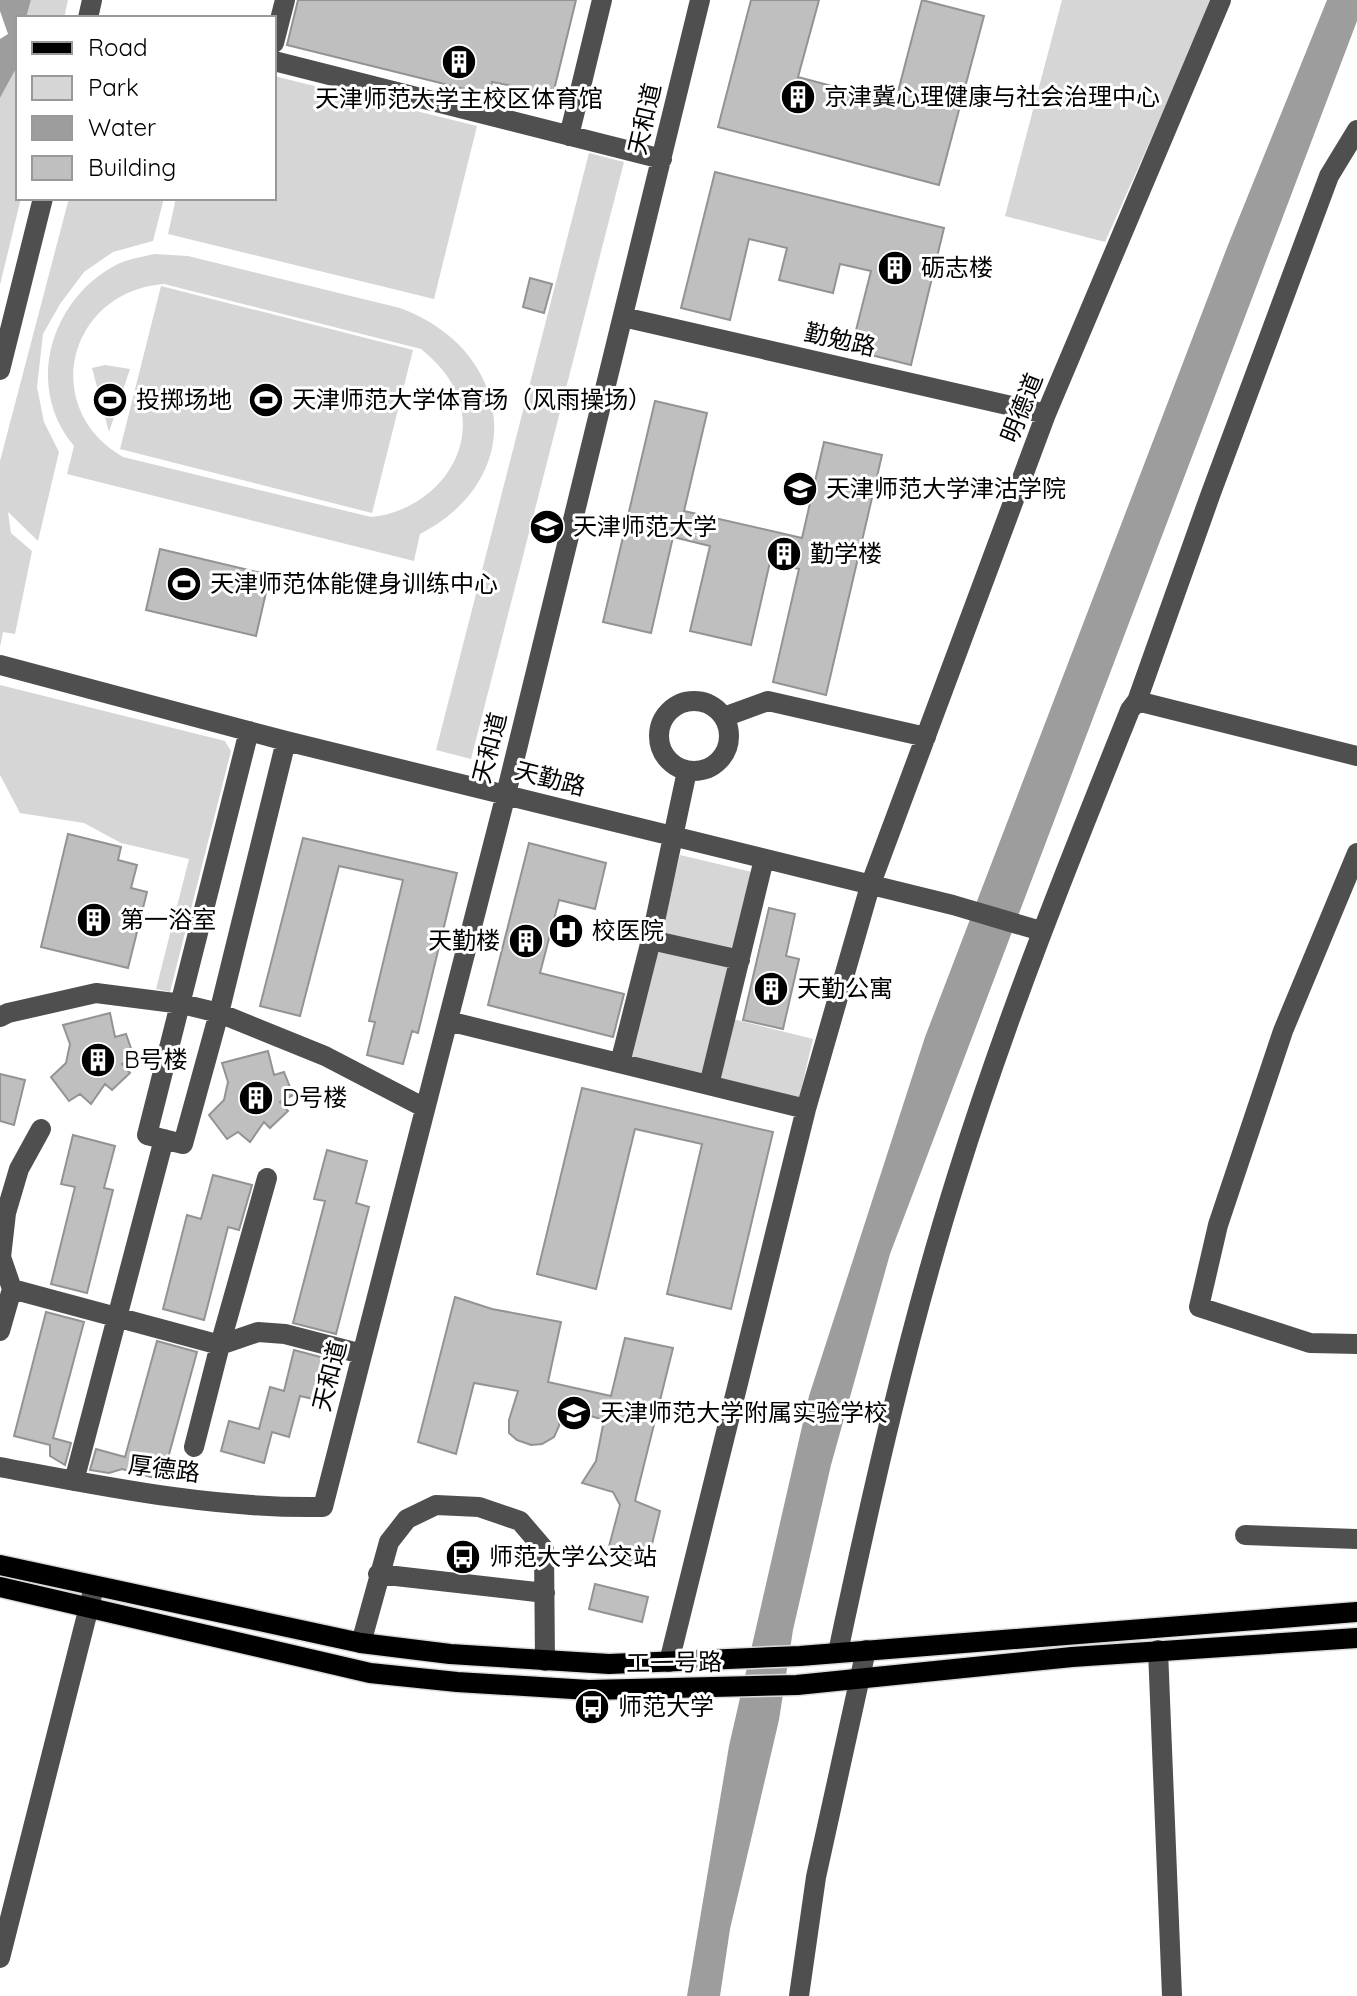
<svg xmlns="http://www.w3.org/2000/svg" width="1357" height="1996" font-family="Quicksand,'Noto Sans SC',sans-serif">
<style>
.green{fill:#d6d6d6;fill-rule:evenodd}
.water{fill:#9d9d9d}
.building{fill:#bfbfbf;stroke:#939393;stroke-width:2}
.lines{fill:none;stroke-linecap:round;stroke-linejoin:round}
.major-casing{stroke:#dbdbdb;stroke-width:23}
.minor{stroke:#4f4f4f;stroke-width:20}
.major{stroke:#000;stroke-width:20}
.labels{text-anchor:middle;stroke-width:6;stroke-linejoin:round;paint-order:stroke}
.poi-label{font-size:24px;fill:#000;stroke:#fff;text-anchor:start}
.street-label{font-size:24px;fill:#000;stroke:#fff}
</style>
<rect width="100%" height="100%" fill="#fff"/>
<path class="green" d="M31,0H68L64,18H26Z
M1062,0H1213L1105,242L1005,216Z
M18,65V198H21L0,285V98Z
M274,76L477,126L434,299L168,234L176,198H274Z
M589,153L624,162L471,759L436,750Z
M69,198H164L153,241L113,252L84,272L60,304L43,334L37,387L44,422L59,452L38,541L8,512L11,533L32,551L15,634L3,632L0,647V461Z
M155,254L188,256L400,308C512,349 531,477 420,534L414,561L67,474L74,446C25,388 49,302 114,266C127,259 141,257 155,254ZM164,284L421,349C437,362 451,377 458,397C479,457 428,512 371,517L123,457C38,408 69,291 164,284Z
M161,286L413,350L372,513L120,449Z
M105,365L130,369L109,432L92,368Z
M0,685L225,741L231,751L170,992L156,989L189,859L121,843L84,823L20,813L0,775Z
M680,855L752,872L717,1015L813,1039L799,1099L630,1058Z"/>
<path class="water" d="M0,0H31L26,18H18V65L0,98V39L8,34L0,11Z
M1327,0H1357V21L890,1254L831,1465L793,1630L779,1720L730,1929L720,1996H687L729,1746L809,1396L925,1037L1228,245Z"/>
<path class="building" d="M298,0H576L553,94L492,82L489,95L287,45Z
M751,0H819L798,77L895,103L922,0L984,16L939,185L718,127Z
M715,172L944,228L911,365L851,350L871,271L840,264L833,293L779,280L787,248L749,239L730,320L681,308Z
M530,278L552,284L544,313L523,307Z
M655,401L707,413L684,511L802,538L824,442L882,455L826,695L773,682L799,569L770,562L751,645L690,631L710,546L673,537L651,633L603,622Z
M160,549L270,575L256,636L146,610Z
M68,834L121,847L118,860L137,865L131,888L147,892L128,968L41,947Z
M303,838L457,873L418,1033L412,1031L403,1064L367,1055L375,1022L369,1021L403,880L339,866L300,1016L260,1006Z
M529,843L606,863L595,909L559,900L540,973L624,994L613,1037L488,1005Z
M769,908L795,914L786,956L799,959L783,1029L743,1020Z
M110,1013L115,1037L126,1034L134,1057L122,1064L130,1073L112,1090L105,1084L91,1104L80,1094L69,1101L51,1077L66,1063L70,1044L63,1025Z
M268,1051L274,1075L284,1072L293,1095L280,1102L288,1111L270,1128L264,1122L250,1142L238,1132L227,1139L209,1115L224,1100L228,1082L222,1063Z
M0,1074L25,1080L14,1125L0,1121Z
M582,1088L773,1132L731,1309L667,1294L702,1144L635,1129L596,1289L537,1274Z
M73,1135L115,1146L104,1188L113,1190L87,1293L51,1284L75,1187L61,1184Z
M327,1150L367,1161L356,1203L369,1207L336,1334L293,1323L325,1201L314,1199Z
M213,1175L252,1185L239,1230L228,1227L204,1320L163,1309L187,1215L201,1219Z
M455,1297L492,1309L561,1322L548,1382L611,1396L625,1338L673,1348L635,1501L660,1511L647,1565L607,1554L620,1505L613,1492L582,1483L596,1461L604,1420L561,1407L559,1426L554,1437L542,1444L531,1445L517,1440L509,1433V1420L518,1391L474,1383L456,1454L418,1442Z
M46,1312L84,1322L53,1438L71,1443L65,1465L50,1456V1445L14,1436Z
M157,1341L197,1352L162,1480L122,1469L109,1473L90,1470L96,1449L125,1457Z
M294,1350L324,1358L313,1399L300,1396L289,1437L272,1432L264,1463L221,1451L229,1421L259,1429L270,1387L284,1391Z
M595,1584L648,1597L642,1622L589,1609Z"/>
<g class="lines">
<g class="major-casing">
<path id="major" d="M0,1565L361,1643L450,1654L609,1664L800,1656L1357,1612
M0,1587L370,1673L457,1682L589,1690L797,1685L1072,1657L1357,1638"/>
</g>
<path class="minor" d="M88,18L92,0
M274,43L285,0
M274,61L662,159
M569,136L602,0
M623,317L1046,414
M0,370L43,198
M0,665L286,741L953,905L1041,931
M1137,701L1357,756
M659 736a35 35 0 1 1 70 0a35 35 0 1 1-70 0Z
M724,717L768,701L926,737
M249,731L147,1135L183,1144L219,1013L325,1056L425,1108
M1357,853L1283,1031L1218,1225L1199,1307L1310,1343L1357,1344
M651,940L740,960
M0,1017L8,1013L96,993L182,1004L219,1013L286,741
M448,1021L806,1109
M620,1063L651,940L687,771
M709,1085L764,859
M41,1129L19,1169L6,1213L1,1257L12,1289L220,1345L267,1178
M0,1331L12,1289
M194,1447L220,1345L258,1332L285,1334L362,1354
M0,1467C107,1487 214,1509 323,1507L506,794L700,0
M74,1481L164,1139
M1245,1535L1357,1539
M378,1574L545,1593
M361,1643L389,1542L407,1519L436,1505L479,1507L520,1521L544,1549L545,1661
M1158,1650L1172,1996
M838,1652C872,1492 908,1332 957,1176C1006,1018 1068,864 1130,710L1137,701L1211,493L1329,176L1357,130
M669,1662L806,1109L870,886L1046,414L1221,0
M0,1958L94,1587
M799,1996L816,1877L866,1650"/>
<use href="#major" class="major"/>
</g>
<defs>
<g id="building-disc" transform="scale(1.8)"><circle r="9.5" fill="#000" stroke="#fff"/><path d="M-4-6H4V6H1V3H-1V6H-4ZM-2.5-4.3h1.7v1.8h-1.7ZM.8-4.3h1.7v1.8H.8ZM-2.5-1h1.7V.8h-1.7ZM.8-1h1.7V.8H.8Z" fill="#fff"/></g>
<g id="stadium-disc" transform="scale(1.8)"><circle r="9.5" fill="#000" stroke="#fff"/><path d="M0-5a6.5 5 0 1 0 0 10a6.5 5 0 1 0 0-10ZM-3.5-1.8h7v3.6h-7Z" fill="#fff"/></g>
<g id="university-disc" transform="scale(1.8)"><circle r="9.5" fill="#000" stroke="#fff"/><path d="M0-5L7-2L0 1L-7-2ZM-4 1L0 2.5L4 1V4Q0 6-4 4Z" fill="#fff"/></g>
<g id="hospital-disc" transform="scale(1.8)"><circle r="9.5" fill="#000" stroke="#fff"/><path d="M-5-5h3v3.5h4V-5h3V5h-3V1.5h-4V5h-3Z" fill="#fff"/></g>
<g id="school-disc" transform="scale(1.8)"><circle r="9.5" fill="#000" stroke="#fff"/><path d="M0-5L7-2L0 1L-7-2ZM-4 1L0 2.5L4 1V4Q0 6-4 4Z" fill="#fff"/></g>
<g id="bus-disc" transform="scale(1.8)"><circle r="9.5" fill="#000" stroke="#fff"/><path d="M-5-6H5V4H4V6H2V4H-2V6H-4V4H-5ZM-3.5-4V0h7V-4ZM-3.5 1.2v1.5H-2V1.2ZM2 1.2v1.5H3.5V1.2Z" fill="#fff"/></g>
</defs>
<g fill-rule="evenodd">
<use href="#building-disc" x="459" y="62"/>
<use href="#building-disc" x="798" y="97"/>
<use href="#building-disc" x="895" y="268"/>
<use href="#stadium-disc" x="110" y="400"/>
<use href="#stadium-disc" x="266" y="400"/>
<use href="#university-disc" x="800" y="489"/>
<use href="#university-disc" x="547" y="527"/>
<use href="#building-disc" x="784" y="554"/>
<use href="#stadium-disc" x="184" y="584"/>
<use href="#building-disc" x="94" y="920"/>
<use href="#hospital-disc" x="566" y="931"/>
<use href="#building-disc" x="526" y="941"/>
<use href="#building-disc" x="771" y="989"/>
<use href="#building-disc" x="98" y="1060"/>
<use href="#building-disc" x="256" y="1098"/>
<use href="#school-disc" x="574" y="1413"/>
<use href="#bus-disc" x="463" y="1557"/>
<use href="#bus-disc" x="592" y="1707"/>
</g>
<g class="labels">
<g class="poi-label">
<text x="824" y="105">京津冀心理健康与社会治理中心</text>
<text x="459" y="107" text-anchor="middle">天津师范大学主校区体育馆</text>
<text x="921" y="276">砺志楼</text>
<text x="136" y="408">投掷场地</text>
<text x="292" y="408">天津师范大学体育场（风雨操场）</text>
<text x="826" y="497">天津师范大学津沽学院</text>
<text x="573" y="535">天津师范大学</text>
<text x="810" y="562">勤学楼</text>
<text x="210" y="592">天津师范体能健身训练中心</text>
<text x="120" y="928">第一浴室</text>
<text x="592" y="939">校医院</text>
<text x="500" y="949" text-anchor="end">天勤楼</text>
<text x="797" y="997">天勤公寓</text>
<text x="124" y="1068">B号楼</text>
<text x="282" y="1106">D号楼</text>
<text x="600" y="1421">天津师范大学附属实验学校</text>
<text x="489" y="1565">师范大学公交站</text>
<text x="618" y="1715">师范大学</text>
</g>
<g class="street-label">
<text transform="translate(645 119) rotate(-77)" y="8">天和道</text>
<text transform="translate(840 340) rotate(13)" y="8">勤勉路</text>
<text transform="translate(1022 408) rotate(-68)" y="8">明德道</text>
<text transform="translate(490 748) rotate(-76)" y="8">天和道</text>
<text transform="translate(550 779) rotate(14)" y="8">天勤路</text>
<text transform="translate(330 1376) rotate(-76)" y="8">天和道</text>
<text transform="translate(164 1469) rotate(7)" y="8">厚德路</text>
<text transform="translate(674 1663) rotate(-1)" y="8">工一号路</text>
</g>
</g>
<rect x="16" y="16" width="260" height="184" fill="#ffffff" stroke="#999999" stroke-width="2"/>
<rect x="32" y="42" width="40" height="12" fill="#000000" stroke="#999999" stroke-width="2"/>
<text x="88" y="56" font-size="24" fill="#000000">Road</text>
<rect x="32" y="76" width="40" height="24" fill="#d6d6d6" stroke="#999999" stroke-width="2"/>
<text x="88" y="96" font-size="24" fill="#000000">Park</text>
<rect x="32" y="116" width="40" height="24" fill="#9d9d9d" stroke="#999999" stroke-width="2"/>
<text x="88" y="136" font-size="24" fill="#000000">Water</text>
<rect x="32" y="156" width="40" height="24" fill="#bfbfbf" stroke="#999999" stroke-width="2"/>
<text x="88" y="176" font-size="24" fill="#000000">Building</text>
</svg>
